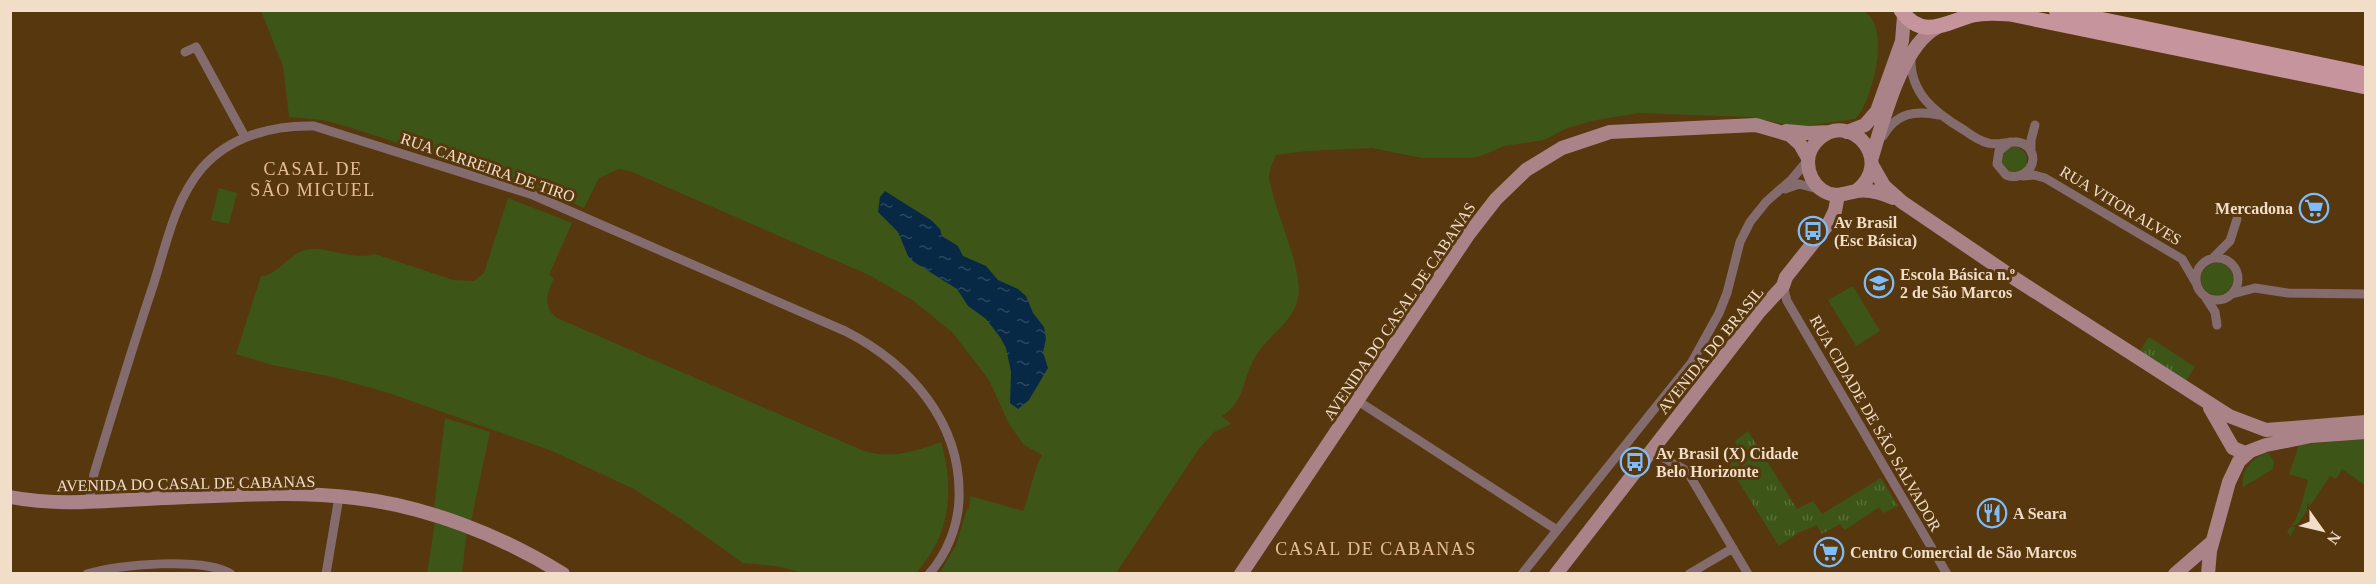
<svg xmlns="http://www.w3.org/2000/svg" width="2376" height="584" font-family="'Times New Roman',serif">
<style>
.green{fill:#3d5618}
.park{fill:url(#park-tufts)}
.water{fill:url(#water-ripples)}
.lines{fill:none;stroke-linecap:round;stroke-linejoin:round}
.street{stroke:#846b6e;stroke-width:9}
.secondary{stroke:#a98388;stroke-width:14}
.primary{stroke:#c6949c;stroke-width:15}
.labels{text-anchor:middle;stroke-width:6;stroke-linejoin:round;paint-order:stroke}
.street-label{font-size:16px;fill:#f1ddc8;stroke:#57370e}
.poi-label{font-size:16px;font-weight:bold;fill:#f1ddc8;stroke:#57370e;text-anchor:start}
.neighbourhood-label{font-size:18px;letter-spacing:1.5px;fill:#e4bd94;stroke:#57370e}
</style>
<defs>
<pattern id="park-tufts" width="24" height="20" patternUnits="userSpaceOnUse" patternTransform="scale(1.5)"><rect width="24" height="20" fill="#3d5618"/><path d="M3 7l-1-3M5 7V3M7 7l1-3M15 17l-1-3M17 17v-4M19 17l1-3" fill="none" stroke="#5a6e38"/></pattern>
<pattern id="water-ripples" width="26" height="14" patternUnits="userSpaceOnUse" patternTransform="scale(1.5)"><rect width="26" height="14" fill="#082945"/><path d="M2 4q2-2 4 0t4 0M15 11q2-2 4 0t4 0" fill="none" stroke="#2c485e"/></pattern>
</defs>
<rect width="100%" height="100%" fill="#57370e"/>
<path class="green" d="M1858,10C1895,16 1873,102 1855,119L1798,127L1750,117L1639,113L1591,121L1565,129L1544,140L1504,146L1481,156L1471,158H1422L1372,148L1307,151L1276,155C1273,162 1269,170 1269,177C1269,183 1272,189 1273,195C1280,222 1303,272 1298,298C1293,323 1267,336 1255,357C1243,378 1244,403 1222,416L1231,424L1214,432L1198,450L1116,573L939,574L956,545L967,509H969L970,496L1023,511C1031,493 1033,470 1042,455L1024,445L1009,424L989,380L953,333L914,301L869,275L630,171L619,169L599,178L584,208L544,191L352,128L323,120L289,117L283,66L261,11Z
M2001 160a13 13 0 1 1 26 0a13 13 0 1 1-26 0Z
M219,188L237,193L229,224L211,220Z
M508,198L572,223L549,275L554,278C547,293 542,307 557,318L864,451C892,459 914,452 941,442C955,490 950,536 916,573H804L776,566L743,563L684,521L634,489L552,451L389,393L332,377L272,365L236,354L261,276C274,278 289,254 305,250C326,245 350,261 375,254L453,280L474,281L484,273Z
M2201 279a16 16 0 1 1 32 0a16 16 0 1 1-32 0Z
M1853,286L1880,331L1856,346L1828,300Z
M445,418L490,432L471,521L434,508Z
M2365,439V485L2342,469L2336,479L2330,476L2290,536L2287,531C2300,518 2303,497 2308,480L2289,474L2299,445Z
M2268,453L2274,461L2273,469L2243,487C2240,471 2252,457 2268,453Z
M435,521L467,530L462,573L427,574Z"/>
<path class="park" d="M2149,337L2195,367L2185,382L2139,352Z
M1748,431L1797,509L1813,501L1822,514L1881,478L1898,506L1883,513L1879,507L1845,530L1840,524L1822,534L1817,525L1798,533L1779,546L1730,468V458L1739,452L1735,441Z"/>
<path class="water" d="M885,191L931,220L940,229L942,236L958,246L963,256L986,266L998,280L1018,289L1026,296L1033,313L1044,327L1046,339L1043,352L1048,368L1029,400L1018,409L1010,403L1011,372L1006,348L1000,337L986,319L968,306L957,289L914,262L908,256L898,232L878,212L880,197Z"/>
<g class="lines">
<path class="street" d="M185,52L196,47L245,137
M1911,56C1909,93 1935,113 1964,130C1971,135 1979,141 1988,143C2001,147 2017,136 2028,147C2042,163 2023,182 2006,175L1997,164L1999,151L2010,142
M1883,136C1896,113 1915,110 1939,115
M2031,152V140L2035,125
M2023,176L2034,175L2045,178L2182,259L2196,283
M1785,189L1799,184L1818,189
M2196 279a21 21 0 1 1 42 0a21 21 0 1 1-42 0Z
M2213,258L2230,241L2237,219
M1783,286L1787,301L1947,574
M2232,294L2255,288L2288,293L2366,294
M2206,298L2215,312L2217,325
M1358,401L1557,530
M1651,451L1685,470L1690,476L1748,574
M89,501L94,474C113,411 132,348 153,286C166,246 174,201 202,168C230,136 273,125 314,126L533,195L845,331C910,364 962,423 959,499C958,526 947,554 929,574
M87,574C117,564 205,557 231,574
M326,574L339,497
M1522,574L1692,362L1719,313L1727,293L1740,242L1750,222L1766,202L1792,179L1808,160
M1689,574L1733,548"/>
<path class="secondary" d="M1786,131L1808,133L1830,132
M1847,132L1865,125L1877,111L1902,41L1904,16
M1872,157C1883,121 1902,44 1938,27
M1872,165L1884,186L1902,202L2014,278L2229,416L2266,430L2366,422
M1856,191C1895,162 1852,111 1820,138C1813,144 1808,153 1808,162C1808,173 1813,184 1822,190C1835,199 1844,193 1857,191C1870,189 1882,193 1893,198
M2210,408L2233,448L2245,453L2266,445L2311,436L2366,432
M10,497C61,507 114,500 165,498C228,496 292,490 355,498C426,506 503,536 563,574
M1241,574L1468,235L1496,199L1526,170L1562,148L1610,132L1756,125L1790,135L1800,144L1808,158
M1556,574L1759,312L1783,286L1786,277L1829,223L1835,211L1838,195
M2175,574L2212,542
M2208,574L2210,551L2229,482L2239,461L2249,452"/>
<path class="primary" d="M1901,10C1922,41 1946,22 1973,15C1985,12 1998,13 2010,14L2366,87
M2056,10L2366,74"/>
</g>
<defs>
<g id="supermarket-ring" transform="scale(1.5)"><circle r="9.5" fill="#57370e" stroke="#7fbdfa" stroke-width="1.5"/><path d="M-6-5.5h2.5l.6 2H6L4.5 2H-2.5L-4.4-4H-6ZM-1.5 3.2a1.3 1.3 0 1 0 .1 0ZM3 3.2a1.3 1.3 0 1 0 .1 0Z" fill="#7fbdfa"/></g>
<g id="bus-ring" transform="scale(1.5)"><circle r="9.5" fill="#57370e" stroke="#7fbdfa" stroke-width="1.5"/><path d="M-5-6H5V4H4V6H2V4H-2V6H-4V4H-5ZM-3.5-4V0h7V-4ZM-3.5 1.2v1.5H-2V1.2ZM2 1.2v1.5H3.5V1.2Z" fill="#7fbdfa"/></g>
<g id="school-ring" transform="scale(1.5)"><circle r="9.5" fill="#57370e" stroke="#7fbdfa" stroke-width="1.5"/><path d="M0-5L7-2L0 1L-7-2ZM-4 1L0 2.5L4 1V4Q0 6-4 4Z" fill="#7fbdfa"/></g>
<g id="restaurant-ring" transform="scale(1.5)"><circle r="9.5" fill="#57370e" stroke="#7fbdfa" stroke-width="1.5"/><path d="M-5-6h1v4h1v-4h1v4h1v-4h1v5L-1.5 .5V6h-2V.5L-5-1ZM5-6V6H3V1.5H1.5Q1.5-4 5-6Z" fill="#7fbdfa"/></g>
</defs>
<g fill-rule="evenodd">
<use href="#supermarket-ring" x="2314" y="208"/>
<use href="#bus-ring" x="1813" y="231"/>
<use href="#school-ring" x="1879" y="283"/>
<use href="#bus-ring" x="1635" y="462"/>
<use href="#restaurant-ring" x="1992" y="513"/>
<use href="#supermarket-ring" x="1829" y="552"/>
</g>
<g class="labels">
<g class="street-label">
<text transform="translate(488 167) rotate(19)" y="6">RUA CARREIRA DE TIRO</text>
<text transform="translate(2121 205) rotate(31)" y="6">RUA VITOR ALVES</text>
<text transform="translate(1399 311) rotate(-56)" y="6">AVENIDA DO CASAL DE CABANAS</text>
<text transform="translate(1710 350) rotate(-51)" y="6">AVENIDA DO BRASIL</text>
<text transform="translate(1876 423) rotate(60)" y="6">RUA CIDADE DE SÃO SALVADOR</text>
<text transform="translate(186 483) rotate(-1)" y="6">AVENIDA DO CASAL DE CABANAS</text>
</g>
<g class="poi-label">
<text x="2293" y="214" text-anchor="end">Mercadona</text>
<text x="1834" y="228">Av Brasil<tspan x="1834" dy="18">(Esc Básica)</tspan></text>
<text x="1900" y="280">Escola Básica n.º<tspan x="1900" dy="18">2 de São Marcos</tspan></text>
<text x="1656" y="459">Av Brasil (X) Cidade<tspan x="1656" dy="18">Belo Horizonte</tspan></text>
<text x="2013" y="519">A Seara</text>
<text x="1850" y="558">Centro Comercial de São Marcos</text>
</g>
<g class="neighbourhood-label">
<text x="313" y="175">CASAL DE<tspan x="313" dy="21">SÃO MIGUEL</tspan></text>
<text x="1376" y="555">CASAL DE CABANAS</text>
</g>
</g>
<rect width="2376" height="584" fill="none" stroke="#f1ddc8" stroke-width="24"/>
<g transform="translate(2322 530) rotate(124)" stroke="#57370e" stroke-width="4.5" paint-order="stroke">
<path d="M0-4.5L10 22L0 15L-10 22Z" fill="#f1ddc8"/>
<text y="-9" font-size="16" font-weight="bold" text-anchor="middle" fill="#f1ddc8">N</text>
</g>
</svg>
